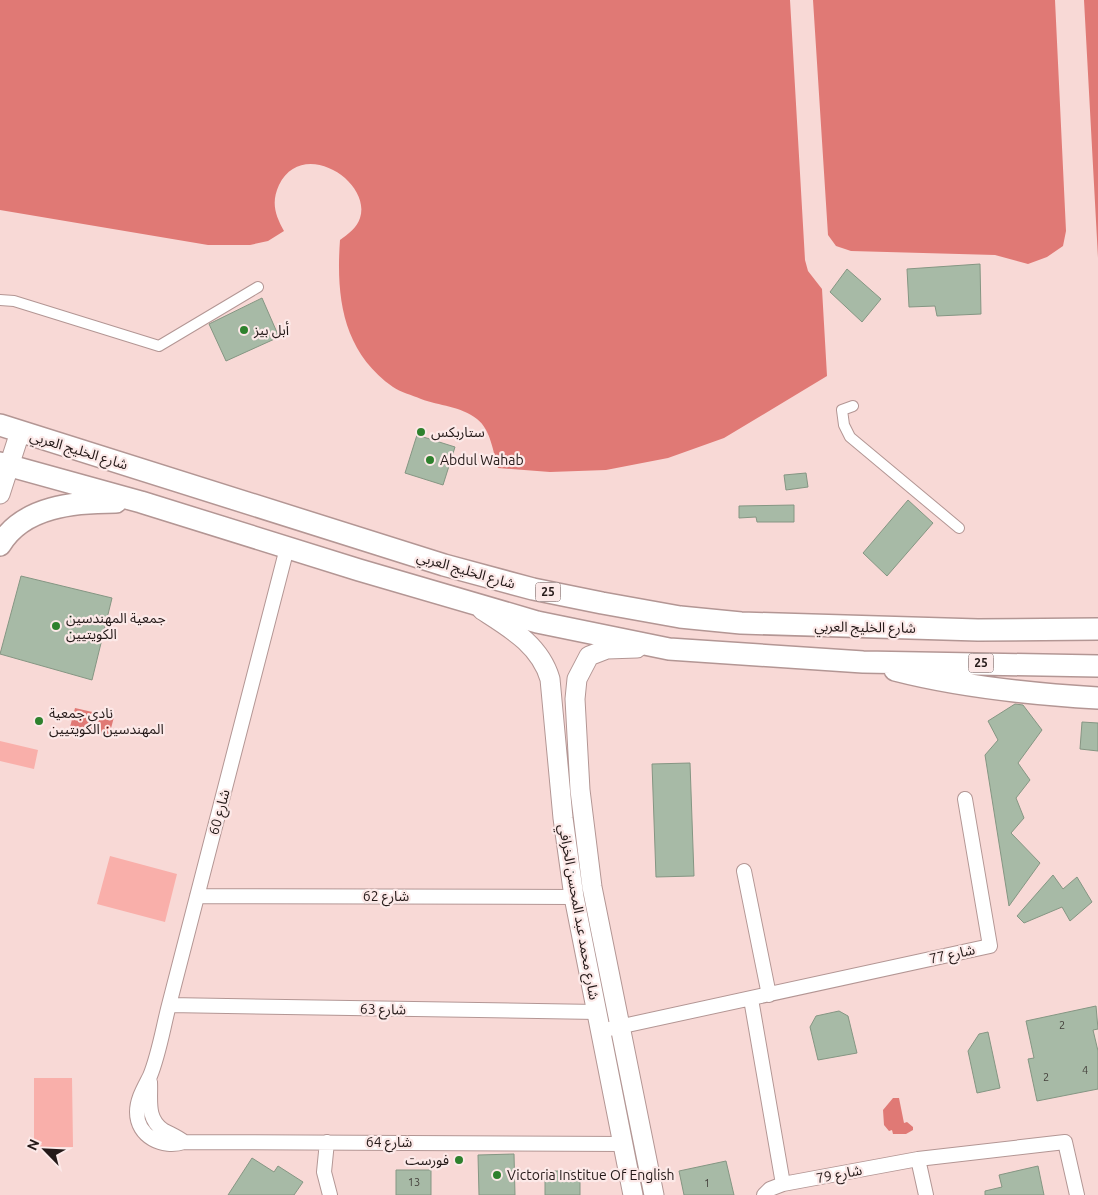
<svg xmlns="http://www.w3.org/2000/svg" width="1098" height="1195" font-family="Ubuntu,'Noto Sans Arabic',sans-serif">
<style>
.green{fill:#f9afaa}
.water{fill:#e07975}
.building{fill:#a7baa6;stroke:#859683}
.lines{fill:none;stroke-linecap:round;stroke-linejoin:round}
.pedestrian-casing{stroke:#b39694;stroke-width:12}
.minor-casing{stroke:#b39694;stroke-width:16}
.secondary-casing{stroke:#b39694;stroke-width:21}
.primary-casing{stroke:#b39694;stroke-width:24}
.pedestrian{stroke:#fff;stroke-width:10}
.minor{stroke:#fff;stroke-width:14}
.secondary{stroke:#fff;stroke-width:19}
.primary{stroke:#fff;stroke-width:21}
.poi-dot{fill:#2e812d;stroke:#fce9e8;stroke-width:2}
.labels{text-anchor:middle;stroke-width:4.5;stroke-linejoin:round;paint-order:stroke}
.number-label{font-size:11px;fill:#45413c}
.shield{fill:#fce9e8;stroke:#655756;stroke-width:1}
.shield-label{font-size:12px;font-weight:bold;fill:#241918}
.poi-label{font-size:14px;fill:#241918;stroke:#fce9e8;text-anchor:start}
.street-label{font-size:14px;fill:#241918;stroke:#fce9e8}
</style>
<rect width="100%" height="100%" fill="#f8d9d6"/>
<path class="green" d="M0,741L38,750L34,769L0,761Z
M110,856L177,874L165,922L97,904Z
M34,1078H72L73,1147H34Z"/>
<path class="water" d="M0,0H790L805,260L808,271L822,289L827,376L724,438L668,458L606,470L550,472L498,468C493,452 491,430 477,419C461,406 439,406 421,399C412,395 400,392 393,387C342,351 336,296 340,240C348,234 357,228 360,218C372,181 302,137 279,185C271,202 275,215 284,231L268,241L250,245H208L0,210Z
M813,0H1055L1066,231L1063,246L1047,257L1028,264L995,255L851,251L836,246L828,235Z
M1084,0H1098V258Z
M75,708L114,717L109,736L70,727Z
M893,1098H899L904,1123L907,1122L913,1127V1130L906,1134H893L892,1130L889,1131L884,1125L883,1110Z"/>
<path class="building" d="M980,264L981,314L937,316L935,306L909,307L907,269Z
M847,269L881,299L862,322L830,292Z
M262,298L279,337L226,361L209,324Z
M417,435L455,447L443,485L405,473Z
M806,473L808,487L786,490L784,475Z
M908,500L933,523L887,576L863,553Z
M794,505V522H757L756,517L739,518V506Z
M21,576L112,598L92,680L0,654Z
M1015,704L1023,705L1042,730L1018,763L1030,780L1016,798L1024,818L1011,833L1040,863L1009,906L985,755L998,740L988,721Z
M1082,722L1098,723V751L1080,749Z
M690,763L694,876L656,877L652,764Z
M1053,875L1063,889L1077,877L1092,902L1070,921L1062,907L1024,923L1017,916Z
M1096,1006L1098,1029L1093,1030L1098,1051V1089L1037,1101L1028,1059L1034,1058L1026,1021Z
M839,1011L848,1016L857,1053L818,1060L810,1027L816,1016Z
M988,1032L1000,1088L977,1093L968,1051L979,1034Z
M514,1154L515,1195H479L478,1155Z
M252,1158L274,1172L278,1166L303,1182L294,1195H228Z
M726,1161L734,1195H684L679,1171Z
M1038,1166L1044,1195H985V1191L1002,1187L999,1175Z
M396,1170H431V1195H396Z
M545,1171H580V1195H545Z"/>
<g class="lines">
<g class="pedestrian-casing">
<path id="pedestrian" d="M0,300L14,301L159,346L258,287
M853,406L842,410L844,425L850,437L959,528"/>
</g>
<g class="minor-casing">
<path id="minor" d="M287,548L169,1005C163,1028 159,1054 150,1076C144,1088 137,1099 137,1112C137,1137 163,1149 184,1142L624,1144
M744,871L769,995
M197,896L574,897
M751,999L783,1184
M169,1005L597,1012
M600,1031L990,946L965,799
M150,1082C151,1100 146,1118 163,1130C170,1134 178,1137 184,1142
M327,1142L324,1172L330,1195
M918,1159L926,1195
M764,1195L770,1189L783,1184L918,1159L1065,1142L1077,1195"/>
</g>
<g class="secondary-casing">
<path id="secondary" d="M0,494L20,432
M482,610C510,628 540,645 550,679L563,818L574,897L633,1195
M637,648L607,649L589,656L577,679L575,699L580,790L592,887L654,1195"/>
</g>
<g class="primary-casing">
<path id="primary" d="M0,425L444,565L533,589L602,603L680,617L741,623L978,630L1098,629
M0,463L141,502L359,570L537,622L669,649L863,662L1098,666
M0,545C23,506 75,502 116,502
M895,670C961,687 1030,694 1098,698"/>
</g>
<use href="#pedestrian" class="pedestrian"/>
<use href="#minor" class="minor"/>
<use href="#secondary" class="secondary"/>
<use href="#primary" class="primary"/>
</g>
<g class="poi-dot">
<circle cx="244" cy="330" r="5"/>
<circle cx="421" cy="432" r="5"/>
<circle cx="430" cy="460" r="5"/>
<circle cx="56" cy="626" r="5"/>
<circle cx="39" cy="721" r="5"/>
<circle cx="459" cy="1160" r="5"/>
<circle cx="497" cy="1175" r="5"/>
</g>
<g class="labels">
<g class="number-label">
<text x="1062" y="1029">2</text>
<text x="1085" y="1074">4</text>
<text x="1046" y="1081">2</text>
<text x="414" y="1186">13</text>
<text x="707" y="1187">1</text>
</g>
<g class="shield">
<rect x="535.5" y="582.5" width="25" height="19" rx="4"/>
<rect x="968.5" y="653.5" width="25" height="19" rx="4"/>
</g>
<g class="shield-label">
<text x="548" y="596">25</text>
<text x="981" y="667">25</text>
</g>
<g class="poi-label">
<text x="254" y="335">أبل بيز</text>
<text x="431" y="437">ستاربكس</text>
<text x="440" y="465">Abdul Wahab</text>
<text x="66" y="623">جمعية المهندسين<tspan x="66" dy="16">الكويتيين</tspan></text>
<text x="49" y="718">نادي جمعية<tspan x="49" dy="16">المهندسين الكويتيين</tspan></text>
<text x="449" y="1165" text-anchor="end">فورست</text>
<text x="507" y="1180">Victoria Institue Of English</text>
</g>
<g class="street-label">
<text transform="translate(79 450) rotate(17)" y="5">شارع الخليج العربي</text>
<text transform="translate(466 570) rotate(16)" y="5">شارع الخليج العربي</text>
<text transform="translate(865 627) rotate(1)" y="5">شارع الخليج العربي</text>
<text transform="translate(219 812) rotate(-75)" y="5">شارع 60</text>
<text x="386" y="901">شارع 62</text>
<text transform="translate(579 912) rotate(80)" y="5">شارع محمد عبد المحسن الخرافي</text>
<text transform="translate(952 954) rotate(-12)" y="5">شارع 77</text>
<text transform="translate(383 1009) rotate(1)" y="5">شارع 63</text>
<text x="389" y="1147">شارع 64</text>
<text transform="translate(839 1174) rotate(-11)" y="5">شارع 79</text>
</g>
</g>
<g transform="translate(45 1150) rotate(294)" stroke="#fce9e8" stroke-width="4" paint-order="stroke">
<path d="M0-4L9 19L0 12L-9 19Z" fill="#241918"/>
<text y="-8" font-size="14" font-weight="bold" text-anchor="middle" fill="#241918">N</text>
</g>
</svg>
